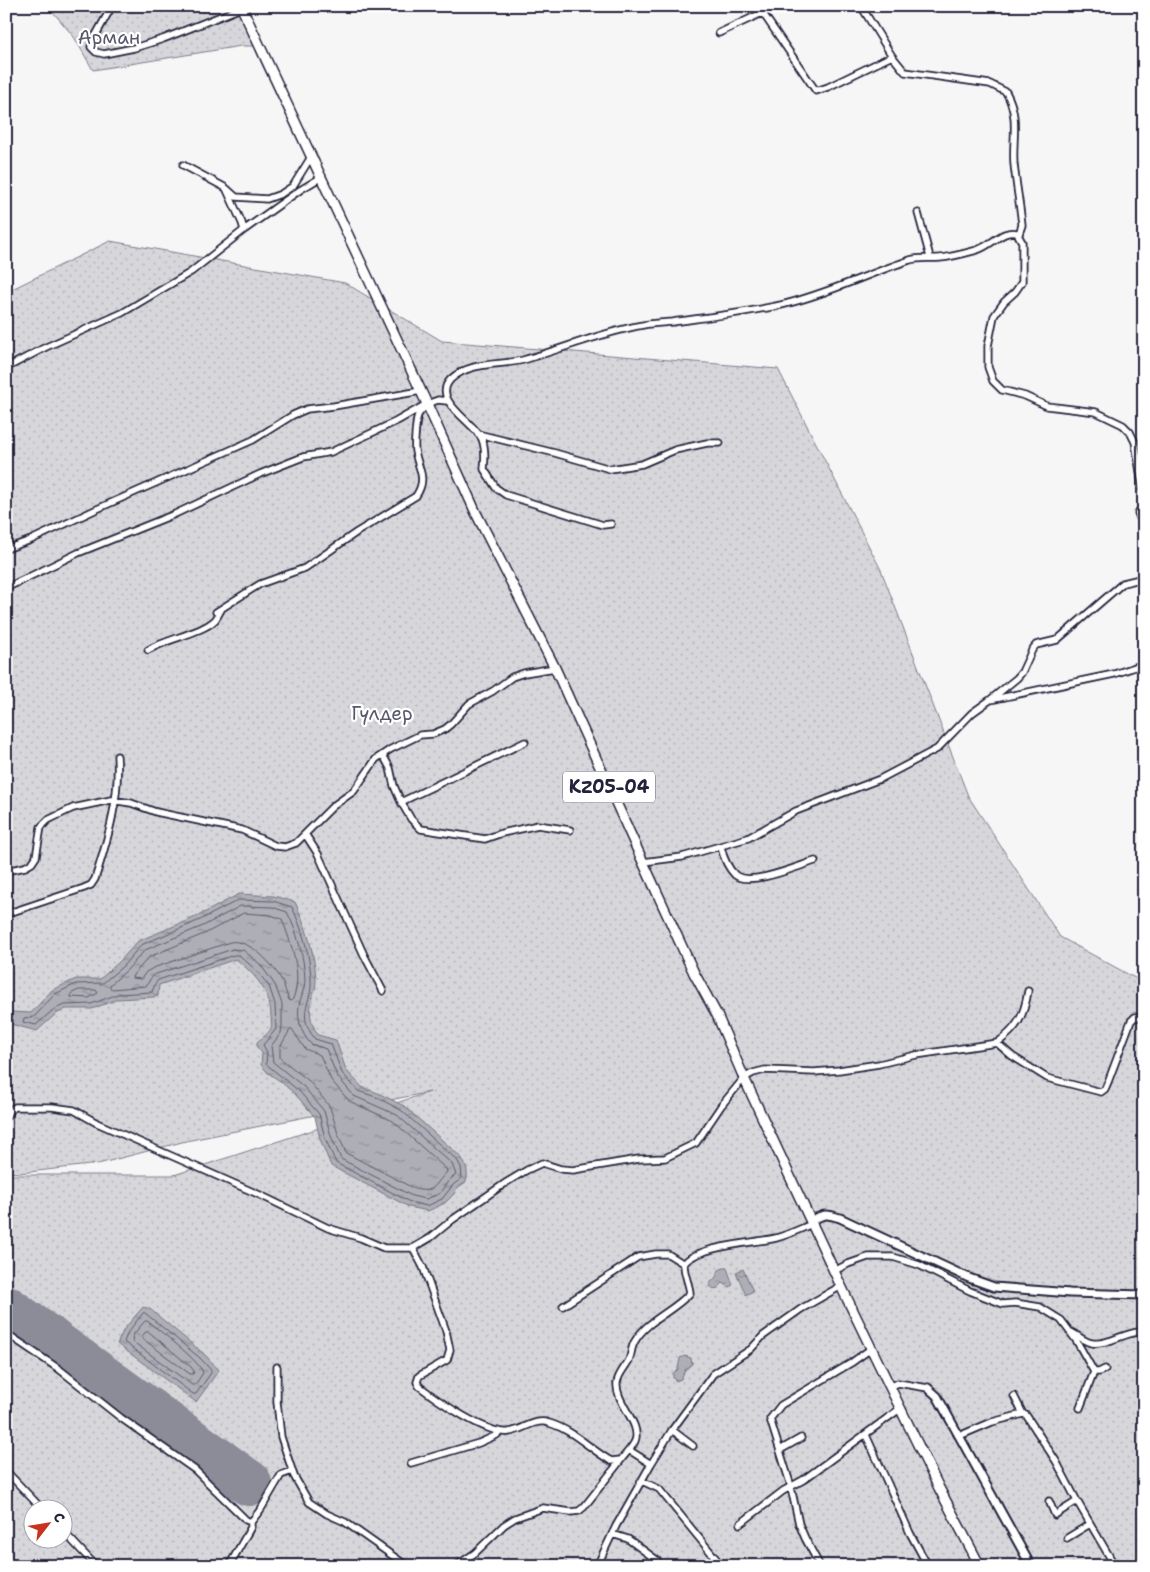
<svg xmlns="http://www.w3.org/2000/svg" width="1150" height="1572" font-family="'Shantell Sans',sans-serif">
<style>
.garden{fill:url(#garden-dots);stroke:#7c7c8b;fill-rule:evenodd}
.water{fill:url(#water-ripples);stroke:#767685}
.lines{fill:none;stroke-linecap:round;stroke-linejoin:round}
.shore{stroke:#5a5a6d;stroke-width:1}
.runway{stroke:#8c8c99;stroke-width:46}
.minor-casing{stroke:#22223b;stroke-width:9}
.tertiary-casing{stroke:#22223b;stroke-width:11}
.primary-casing{stroke:#22223b;stroke-width:12}
.minor{stroke:#fff;stroke-width:5.5}
.tertiary{stroke:#fff;stroke-width:7}
.primary{stroke:#fff;stroke-width:9}
.labels{text-anchor:middle;stroke-width:4.5;stroke-linejoin:round;paint-order:stroke}
.shield{fill:#fff;stroke:#646476;stroke-width:1}
.shield-label{font-size:18px;font-weight:bold;fill:#22223b}
.park-label{font-size:19px;fill:#58586b;stroke:#fff}
</style>
<defs>
<pattern id="garden-dots" width="8" height="8" patternUnits="userSpaceOnUse" patternTransform="scale(1.25)"><rect width="8" height="8" fill="#d7d7db"/><path d="M2 2h.1M6 6h.1" fill="none" stroke="#b8b8bd" stroke-width="1.8" stroke-linecap="round"/></pattern>
<pattern id="water-ripples" width="26" height="14" patternUnits="userSpaceOnUse" patternTransform="scale(1.25)"><rect width="26" height="14" fill="#aeaeb7"/><path d="M2 4q2-2 4 0t4 0M15 11q2-2 4 0t4 0" fill="none" stroke="#8d8d96"/></pattern>
</defs>
<rect width="100%" height="100%" fill="#f6f6f7"/>
<filter id="ink" filterUnits="userSpaceOnUse"><feTurbulence type="fractalNoise" baseFrequency=".02" numOctaves="2"/><feDisplacementMap in="SourceGraphic" scale="10" xChannelSelector="R" yChannelSelector="G"/><feConvolveMatrix kernelMatrix="1 2 1 2 8 2 1 2 1" color-interpolation-filters="sRGB"/></filter>
<g filter="url(#ink)">
<path class="garden" d="M48,6H241L259,46H241L93,70L74,37Z
M110,241L345,283L442,341L778,369L881,570L968,796L1060,937L1144,983V1566H6V1175H174L430,1092L186,1141L98,1164L20,1173L6,1172V292ZM32,1510H62V1540H32Z"/>
<path class="water" d="M239,894L274,896L295,902C306,925 315,954 316,980C316,985 315,990 313,995C309,1012 309,1020 318,1035L336,1040L346,1070L362,1087L378,1093L404,1106L461,1157C466,1165 469,1172 466,1182L457,1188L454,1194L445,1203L428,1211L409,1207L331,1166L320,1139L315,1117L296,1095L280,1081L268,1073L261,1065L262,1053L257,1047V1042C261,1038 269,1034 271,1028C272,1025 271,1019 271,1016C270,990 255,975 236,959L159,985L158,996L154,997L118,999L92,1009H66L56,1014L37,1031L6,1023V1010L12,1012L31,1013L52,990L76,979H100L119,962L138,941L198,916Z
M723,1268H727L733,1285L729,1287L723,1283L718,1288L714,1289L710,1286V1283L716,1277L719,1270Z
M743,1269L753,1291L746,1295L736,1272Z
M143,1307L150,1309L204,1354L219,1370L196,1402L117,1344L124,1329Z
M57,1318L61,1319L80,1336V1339L75,1343L62,1333L53,1324Z
M685,1356L691,1358L692,1364L685,1370L681,1379L676,1381L673,1378V1374L678,1369L680,1358Z"/>
<g class="lines">
<path class="shore" d="M239,900L273,901L292,907C302,928 310,955 311,979C313,1003 295,1013 315,1039L331,1044L342,1073L358,1091L376,1097L401,1110L457,1160L461,1167L462,1178L453,1185L442,1199L427,1206L410,1202L336,1163L325,1138L319,1114L299,1091L266,1064L267,1052L263,1045L276,1029L275,1004L269,986L256,970L239,955H234L158,980L155,984L152,992L118,994L91,1004L64,1005L53,1010L36,1025L23,1022L24,1018L34,1017L55,994L76,984L103,983L123,966L141,945L200,920Z
M241,906L272,907L287,912C297,931 304,957 305,979C305,988 301,996 299,1005C297,1019 301,1034 311,1044L326,1049L337,1076L354,1096L397,1115L452,1164L456,1175L449,1180L439,1194L426,1199L412,1196L341,1159L331,1136L324,1111L304,1087L273,1062L271,1046L281,1033L282,1027V1004L275,985L260,964L243,950L233,949L156,974L151,978L146,986L112,989L110,988V985L127,970L145,950L203,926Z
M244,913L271,915L282,919C291,944 304,975 292,1001L289,1000C286,994 285,987 282,981C274,965 249,938 230,942L153,968L146,972L141,979L132,978L133,975L149,957L206,933Z
M79,990H96L98,993L89,998L71,997V994Z
M292,1029L305,1049L320,1055L331,1080L349,1101L393,1121L446,1169L447,1172C434,1184 436,1194 415,1189L346,1153L338,1134L330,1107L309,1081L280,1058V1047L290,1030Z
M145,1313L200,1358L211,1370V1373L196,1394H193L124,1342L128,1332L143,1313Z
M147,1321C159,1330 200,1361 203,1373L195,1385H192L132,1341L133,1335L144,1322Z
M146,1332H149L191,1367L194,1371L193,1374H190L143,1339L142,1337Z"/>
<path class="runway" d="M6,1308L249,1483"/>
<g class="minor-casing">
<path id="minor" d="M112,6L92,42L91,47L96,52L104,54L134,48L163,39L241,8
M758,6L816,91L828,87L892,56
M861,6L892,56L905,72L990,84L1006,92C1020,117 1012,138 1014,164C1016,184 1020,205 1022,225L1019,234
M719,33L762,13
M183,165L226,188L236,197L267,199L281,194L293,186L311,157
M918,213L930,257
M244,230L300,190L320,178
M6,368L46,347L122,313L191,272L244,230L242,223L226,188
M478,434L555,453L610,469L642,464L675,450L707,443H720
M1144,504L1138,513L1144,529
M611,524L603,525L506,495L496,488L484,469C485,460 486,449 482,439C474,422 430,400 451,379C470,361 499,366 523,360C563,349 602,332 643,325C653,323 663,323 673,322C709,317 745,313 781,305C825,295 867,274 910,260C920,257 930,259 940,258C952,257 966,253 977,250C993,245 1002,229 1017,233L1022,242V282L1015,292L1004,302L994,316L988,346V367L993,381L1002,390L1025,396L1047,406L1096,412L1123,425L1130,432L1135,442L1144,496
M6,549L31,540L97,509L253,440L293,415L307,409L334,406L421,391
M6,588L78,553L175,514L260,474L303,457L331,452L397,421L427,404L438,400L447,401
M216,612L260,584L305,568L357,532L416,496C428,478 418,469 415,451C414,443 416,421 418,415C420,412 424,408 426,405
M148,650C166,639 202,633 215,620C217,618 219,613 221,610
M990,700L1017,678L1022,672L1032,650L1036,645L1057,640L1123,583L1144,578
M383,755L390,768L394,786L401,802L411,819L421,829L485,839L502,833L538,825L570,830
M401,802L525,742
M305,834L318,854L364,955L383,991
M721,847C723,856 728,868 735,875C750,887 798,866 815,861
M643,862L682,857L748,838L796,811L880,779L937,749L972,713L990,700L1114,674L1144,664
M6,871L25,867L32,863L36,857L41,827L48,820L73,808L111,800L131,803L156,812L242,830L276,846L285,847L296,843L333,806L354,791L376,759L391,749L420,735L433,734L445,729L451,724L469,704L493,691L512,677L524,673L555,668
M6,914L84,888L91,885L95,879C108,839 120,798 117,756
M997,1043L1012,1056L1047,1078L1101,1092L1105,1089L1108,1082L1131,1021L1135,1017L1144,1018
M6,1117L9,1111L15,1107H52L74,1110L97,1123L260,1195L328,1228L361,1238L384,1248H413L430,1238L452,1220L507,1182L527,1170L542,1163L561,1169L573,1170L639,1159L665,1158L696,1143L721,1106L744,1078L753,1073L765,1070L814,1072L839,1070L879,1064L916,1055L997,1043C1018,1028 1024,1016 1028,991
M413,1248L423,1267L446,1331L450,1350L447,1360L419,1376L417,1382L419,1386C437,1400 487,1435 509,1432C523,1430 535,1418 549,1423C573,1430 590,1449 611,1461L621,1460L584,1507L579,1511L571,1512L543,1508L515,1518L504,1525L475,1553L456,1566
M834,1271L848,1264L868,1257H893L919,1265L970,1291L1003,1304L1015,1303L1040,1307L1061,1320L1076,1340L1094,1372L1080,1408
M563,1306L638,1257L656,1254H668L684,1264C696,1246 754,1243 776,1238C788,1235 800,1229 812,1224
M1071,1332C1078,1335 1084,1342 1092,1343C1109,1345 1123,1333 1139,1332
M6,1333L59,1369L121,1418L195,1470L246,1520L251,1522V1527L229,1566
M277,1367V1402L281,1437L294,1476L309,1502L327,1514L345,1522L407,1566
M1094,1372H1099L1105,1369
M890,1387L898,1383L928,1388
M1014,1396L1023,1414
M672,1430L693,1446
M866,1435L910,1533L928,1566
M959,1436L992,1422L1023,1414L1026,1415L1056,1461L1077,1501L1115,1566
M629,1450L651,1464
M780,1450L801,1438
M621,1460C625,1454 632,1448 635,1441C642,1424 615,1402 617,1383C618,1374 625,1368 629,1360C632,1353 631,1347 635,1341C647,1320 674,1311 690,1293C689,1283 684,1275 684,1264
M411,1463L479,1443L497,1435L498,1431
M6,1471L43,1510
M642,1481L659,1489L722,1566
M1049,1501L1055,1515L1077,1501
M251,1522L261,1509L281,1475L292,1471
M740,1524L783,1491L803,1480L901,1408
M62,1530L96,1566
M612,1534L628,1539L658,1561
M1067,1538L1090,1524
M535,1565L546,1563L565,1566
M597,1566L616,1526L651,1464L672,1430L713,1374L751,1349L763,1336L801,1309L841,1286
M820,1566L805,1538L799,1524L790,1483L770,1419L781,1405L851,1363L872,1348"/>
</g>
<g class="tertiary-casing">
<path id="tertiary" d="M810,1221C824,1214 825,1213 840,1218L969,1278L994,1287L1070,1293L1144,1295
M928,1388L937,1396L1031,1566"/>
</g>
<g class="primary-casing">
<path id="primary" d="M241,6L427,404L476,513L555,668L643,862L694,973L717,1015L744,1078L841,1286L939,1488L980,1566"/>
</g>
<use href="#minor" class="minor"/>
<use href="#tertiary" class="tertiary"/>
<use href="#primary" class="primary"/>
</g>
</g>
<g class="labels">
<rect class="shield" x="563" y="771.5" width="92" height="31" rx="4"/>
<g class="shield-label">
<text x="609" y="793">KZ05-04</text>
</g>
<g class="park-label">
<text x="109" y="44">Арман</text>
<text x="382" y="720">Гүлдер</text>
</g>
</g>
<rect width="1150" height="1572" fill="none" stroke="#fff" stroke-width="25"/>
<rect x="12" y="12" width="1125" height="1547" fill="none" stroke="#22223b" stroke-width="2" filter="url(#ink)"/>
<g transform="translate(48 1524) rotate(59)"><circle r="24" fill="#ffffff" stroke="#a7a7b1"/>
<path d="M0-4L9 19L0 12L-9 19Z" fill="#c8321e"/>
<text y="-8" font-size="14" font-weight="bold" text-anchor="middle" fill="#22223b">С</text>
</g>
</svg>
